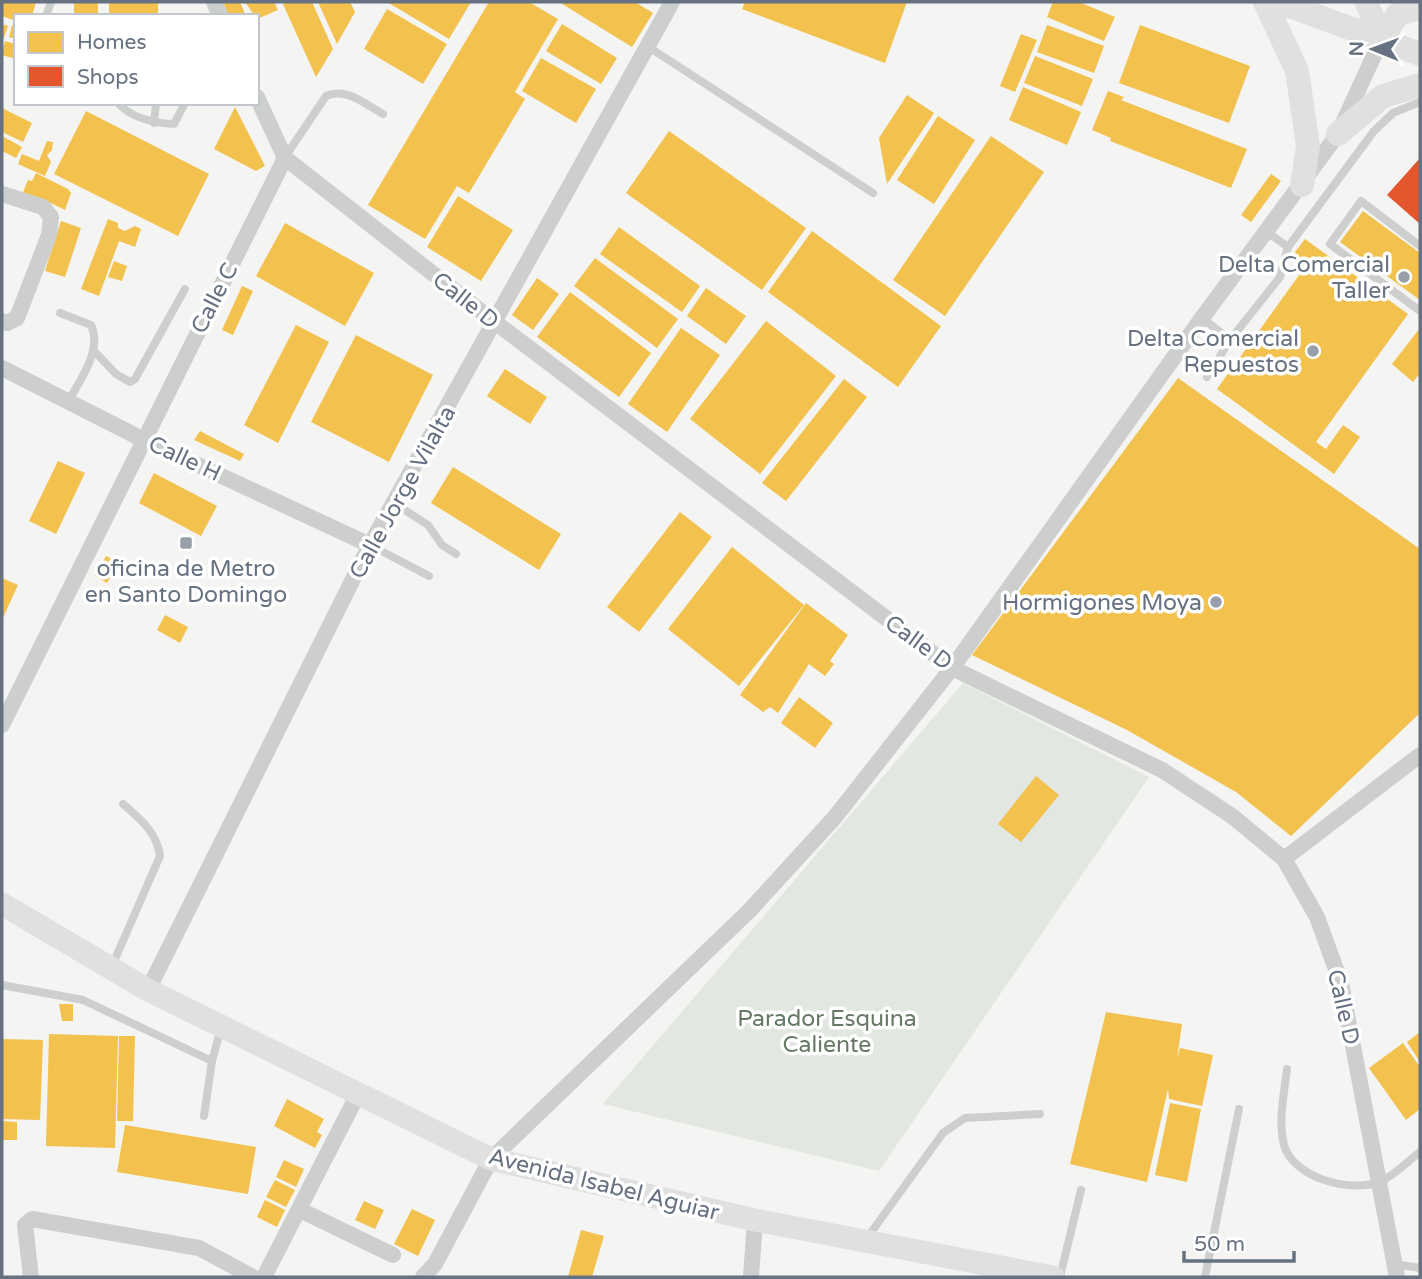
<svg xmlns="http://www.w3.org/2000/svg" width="1422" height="1279" font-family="'Varela Round',sans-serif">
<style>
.green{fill:#e3e7e1}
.homes{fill:#f2c14e}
.shops{fill:#e4572e}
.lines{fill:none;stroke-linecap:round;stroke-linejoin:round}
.lane{stroke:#cdcece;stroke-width:8}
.street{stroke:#cdcece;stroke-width:16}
.secondary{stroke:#e0e0e1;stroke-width:23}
.primary{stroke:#e0e0e1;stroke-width:24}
.poi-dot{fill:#989fa9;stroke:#fff;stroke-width:2.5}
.labels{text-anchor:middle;stroke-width:7;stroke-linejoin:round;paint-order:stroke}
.poi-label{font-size:23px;fill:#667181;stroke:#fff;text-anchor:end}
.street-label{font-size:23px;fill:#667181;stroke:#fff}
.park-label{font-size:23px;fill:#667964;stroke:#fff}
</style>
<rect width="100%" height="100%" fill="#f4f4f3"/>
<path class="green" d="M963,683L1149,777L879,1171L603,1104Z"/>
<path class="homes" d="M2,2H36L32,16H16V21L2,16Z
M74,2H98V16H74Z
M109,2H158V14L109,15Z
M223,2H240L246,16H229Z
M245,2H274L278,10L257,19Z
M282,2H312L333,49L316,77Z
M318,2H350L355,12L337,44Z
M387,2H471L449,39Z
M489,2H529L558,19L515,92L525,99L469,193L457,186L425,239L368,205Z
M559,2H635L653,13L632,47Z
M745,2H907L885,63L742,9Z
M1053,2H1079L1115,17L1104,41L1047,17Z
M387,9L447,44L423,84L364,49Z
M2,24L8,26L4,38L2,37Z
M562,24L617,58L601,84L546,51Z
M12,25L16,26V39L9,37Z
M1047,25L1104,46L1094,73L1037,52Z
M1140,25L1250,66L1229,123L1119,83Z
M1021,34L1037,40L1015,92L1000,86Z
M5,41L16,44V59L2,55Z
M1035,56L1093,79L1082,106L1024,83Z
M541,58L596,89L576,123L522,91Z
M1023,87L1081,112L1067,145L1009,120Z
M1108,91L1124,97L1121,100L1247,149L1231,188L1110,141L1111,138L1092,130Z
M907,95L934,113L887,184L879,138Z
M235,107L265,166L256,171L214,149Z
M2,108L32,123L23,142L2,132Z
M86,111L209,174L178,236L54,174Z
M938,116L975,140L934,204L897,180Z
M669,131L806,228L762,290L626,193Z
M2,136L22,147L16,158L2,151Z
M991,136L1044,172L945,316L893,280Z
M47,141L53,142L52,150L47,155L51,162L45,176L18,164L22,154L39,161Z
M36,173L68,189L71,193L65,210L40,198L22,195L28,180L32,181Z
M1271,174L1281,181L1251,222L1241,215Z
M458,196L513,230L481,281L427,247Z
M1363,211L1420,253V300L1340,242Z
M108,219L118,223V228L125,231L135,226L141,229L135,247L119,241L99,296L81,289Z
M61,221L81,228L65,277L45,271Z
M285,223L374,273L345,326L256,276Z
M619,227L700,286L682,312L600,254Z
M812,231L941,326L898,387L768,292Z
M1305,239L1408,314L1316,442L1326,449L1343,425L1360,437L1334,474L1217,389L1302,271L1297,266L1295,252Z
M595,258L678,319L657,348L574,286Z
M114,261L127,266L122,281L108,277Z
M537,278L559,294L533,330L512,315Z
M242,286L253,291L233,335L222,330Z
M706,288L746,316L726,344L687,316Z
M570,292L651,353L619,397L537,337Z
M766,321L836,376L760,474L690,419Z
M296,325L329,342L278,443L244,425Z
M681,328L720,355L667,432L628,404Z
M1420,328V373L1413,382L1392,364Z
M356,335L433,375L389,462L311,422Z
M505,369L547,397L530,424L487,396Z
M1178,378L1420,549V713L1291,836L1236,792L1127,730L972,655Z
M844,379L867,397L786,501L762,483Z
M200,431L244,454L240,461L194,440Z
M58,461L85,473L56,534L29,521Z
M453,467L561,534L539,570L431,503Z
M154,473L217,506L201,536L139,503Z
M680,512L712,537L639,632L607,607Z
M732,547L804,605L739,686L668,629Z
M106,556L118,562L107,583L95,576Z
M2,578L18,585L2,620Z
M806,603L848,635L830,661L834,664L825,676L809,664L778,713L770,707L763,712L740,695Z
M165,615L188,627L180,643L157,630Z
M799,697L833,723L815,748L781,723Z
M1036,776L1059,795L1021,842L998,824Z
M59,1004H73V1021H62Z
M1106,1012L1182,1024L1177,1059L1180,1048L1213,1055L1202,1106L1169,1099L1168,1089L1147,1182L1070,1164Z
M1420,1032V1062L1407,1042Z
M49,1034L118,1036L115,1148L46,1146Z
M119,1036H135L133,1121H117Z
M2,1039L43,1040L40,1120L2,1119Z
M1403,1043L1420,1067V1109L1406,1120L1369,1068Z
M287,1099L324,1119L317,1132L322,1135L315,1148L274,1126Z
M1170,1103L1201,1109L1187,1182L1155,1175Z
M2,1121L17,1122V1140H2Z
M125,1125L256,1147L248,1194L117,1172Z
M284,1160L304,1169L296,1187L276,1177Z
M275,1180L295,1190L286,1207L266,1197Z
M265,1200L285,1210L277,1227L257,1217Z
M364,1201L384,1210L375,1229L355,1220Z
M412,1209L435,1220L418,1256L394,1244Z
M581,1230L604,1236L592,1277H568Z"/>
<path class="shops" d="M1420,158V224L1387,195Z"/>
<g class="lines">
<path class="lane" d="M46,16L51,2
M647,46L873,193
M118,103C131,118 155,123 174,124L185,103
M154,123L156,103
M285,157L326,96C346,87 365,104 383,114
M1267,232L1288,247
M1420,246L1361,201L1330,244L1420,311
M60,313L91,325C103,350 80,380 68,402
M1202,318L1230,340
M94,351L116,374L130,382L135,379L185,289
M1207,377L1230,340L1280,277L1288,247L1374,131L1393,113L1420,102
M394,503L428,525L442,545L456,554
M370,545L429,576
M112,966L160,856C157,832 140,819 123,804
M2,985L83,1000L212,1061
M1287,1069C1284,1094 1278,1121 1284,1145C1293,1178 1352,1194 1381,1181C1395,1175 1408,1161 1420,1152
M204,1116L212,1061L221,1028
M867,1238L943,1133L965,1118L1040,1114
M1394,1264L1420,1268
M1060,1277L1081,1190
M1205,1277L1239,1109"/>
<path class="street" d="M214,2L220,16
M257,97L285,158L496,323L952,668L1162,770L1232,816L1284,859L1317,917L1341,983L1397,1277
M2,194L43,207L51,217L49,235L17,318L7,323L2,321
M2,368L142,439L370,545
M2,725L285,158
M1284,859L1420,755
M148,990L370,545L672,2
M300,1210L393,1255
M31,1277L25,1225L32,1219L199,1248L253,1277
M264,1277L357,1096
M423,1277L435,1264L491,1159L750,910L835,817L952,668L1202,318L1338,134L1382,38
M751,1277L755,1220"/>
<path class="secondary" d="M1366,2L1382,38
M2,904L148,990L491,1159L755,1220L1053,1277"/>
<path class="primary" d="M1265,2L1297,71L1308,146L1302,185
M1279,2L1420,54
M1382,38L1398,14L1420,8
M1338,134L1383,96L1420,85"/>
</g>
<g class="poi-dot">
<circle cx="1404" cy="277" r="7"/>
<circle cx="1313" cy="351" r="7"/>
<rect x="179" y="536" width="14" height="14" rx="3.5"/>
<circle cx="1216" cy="602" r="7"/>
</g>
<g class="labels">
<g class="poi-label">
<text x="1390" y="272">Delta Comercial<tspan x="1390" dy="26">Taller</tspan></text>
<text x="1299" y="346">Delta Comercial<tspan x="1299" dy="26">Repuestos</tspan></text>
<text x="186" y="576" text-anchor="middle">oficina de Metro<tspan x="186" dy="26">en Santo Domingo</tspan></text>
<text x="1202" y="610">Hormigones Moya</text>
</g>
<g class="street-label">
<text transform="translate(214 298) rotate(-63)" y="8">Calle C</text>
<text transform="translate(466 300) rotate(38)" y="8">Calle D</text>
<text transform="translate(185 458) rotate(25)" y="8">Calle H</text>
<text transform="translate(402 492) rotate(-61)" y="8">Calle Jorge Vilalta</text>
<text transform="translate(919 642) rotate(36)" y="8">Calle D</text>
<text transform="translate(1344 1007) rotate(77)" y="8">Calle D</text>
<text transform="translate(604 1184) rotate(14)" y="8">Avenida Isabel Aguiar</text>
</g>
<g class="park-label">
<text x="827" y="1026">Parador Esquina<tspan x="827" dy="26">Caliente</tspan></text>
</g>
</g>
<rect width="1422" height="1279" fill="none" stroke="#667181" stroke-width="7"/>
<rect x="14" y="14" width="245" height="91" fill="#ffffff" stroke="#c2c6cd" stroke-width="2"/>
<rect x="28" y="32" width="35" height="21" fill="#f2c14e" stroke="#c2c6cd" stroke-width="2"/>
<text x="77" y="49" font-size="21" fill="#667181">Homes</text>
<rect x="28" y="66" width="35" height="21" fill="#e4572e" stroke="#c2c6cd" stroke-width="2"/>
<text x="77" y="84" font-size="21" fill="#667181">Shops</text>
<g transform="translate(1373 49) rotate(271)" stroke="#ffffff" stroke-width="5" paint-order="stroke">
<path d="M0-5L12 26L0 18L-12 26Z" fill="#667181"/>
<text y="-10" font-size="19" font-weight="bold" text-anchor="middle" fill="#667181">N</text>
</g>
<path d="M1184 1251v10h110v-10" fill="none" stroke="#667181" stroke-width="3.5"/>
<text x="1194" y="1251" font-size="21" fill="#667181" stroke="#ffffff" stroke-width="5" paint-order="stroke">50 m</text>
</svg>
